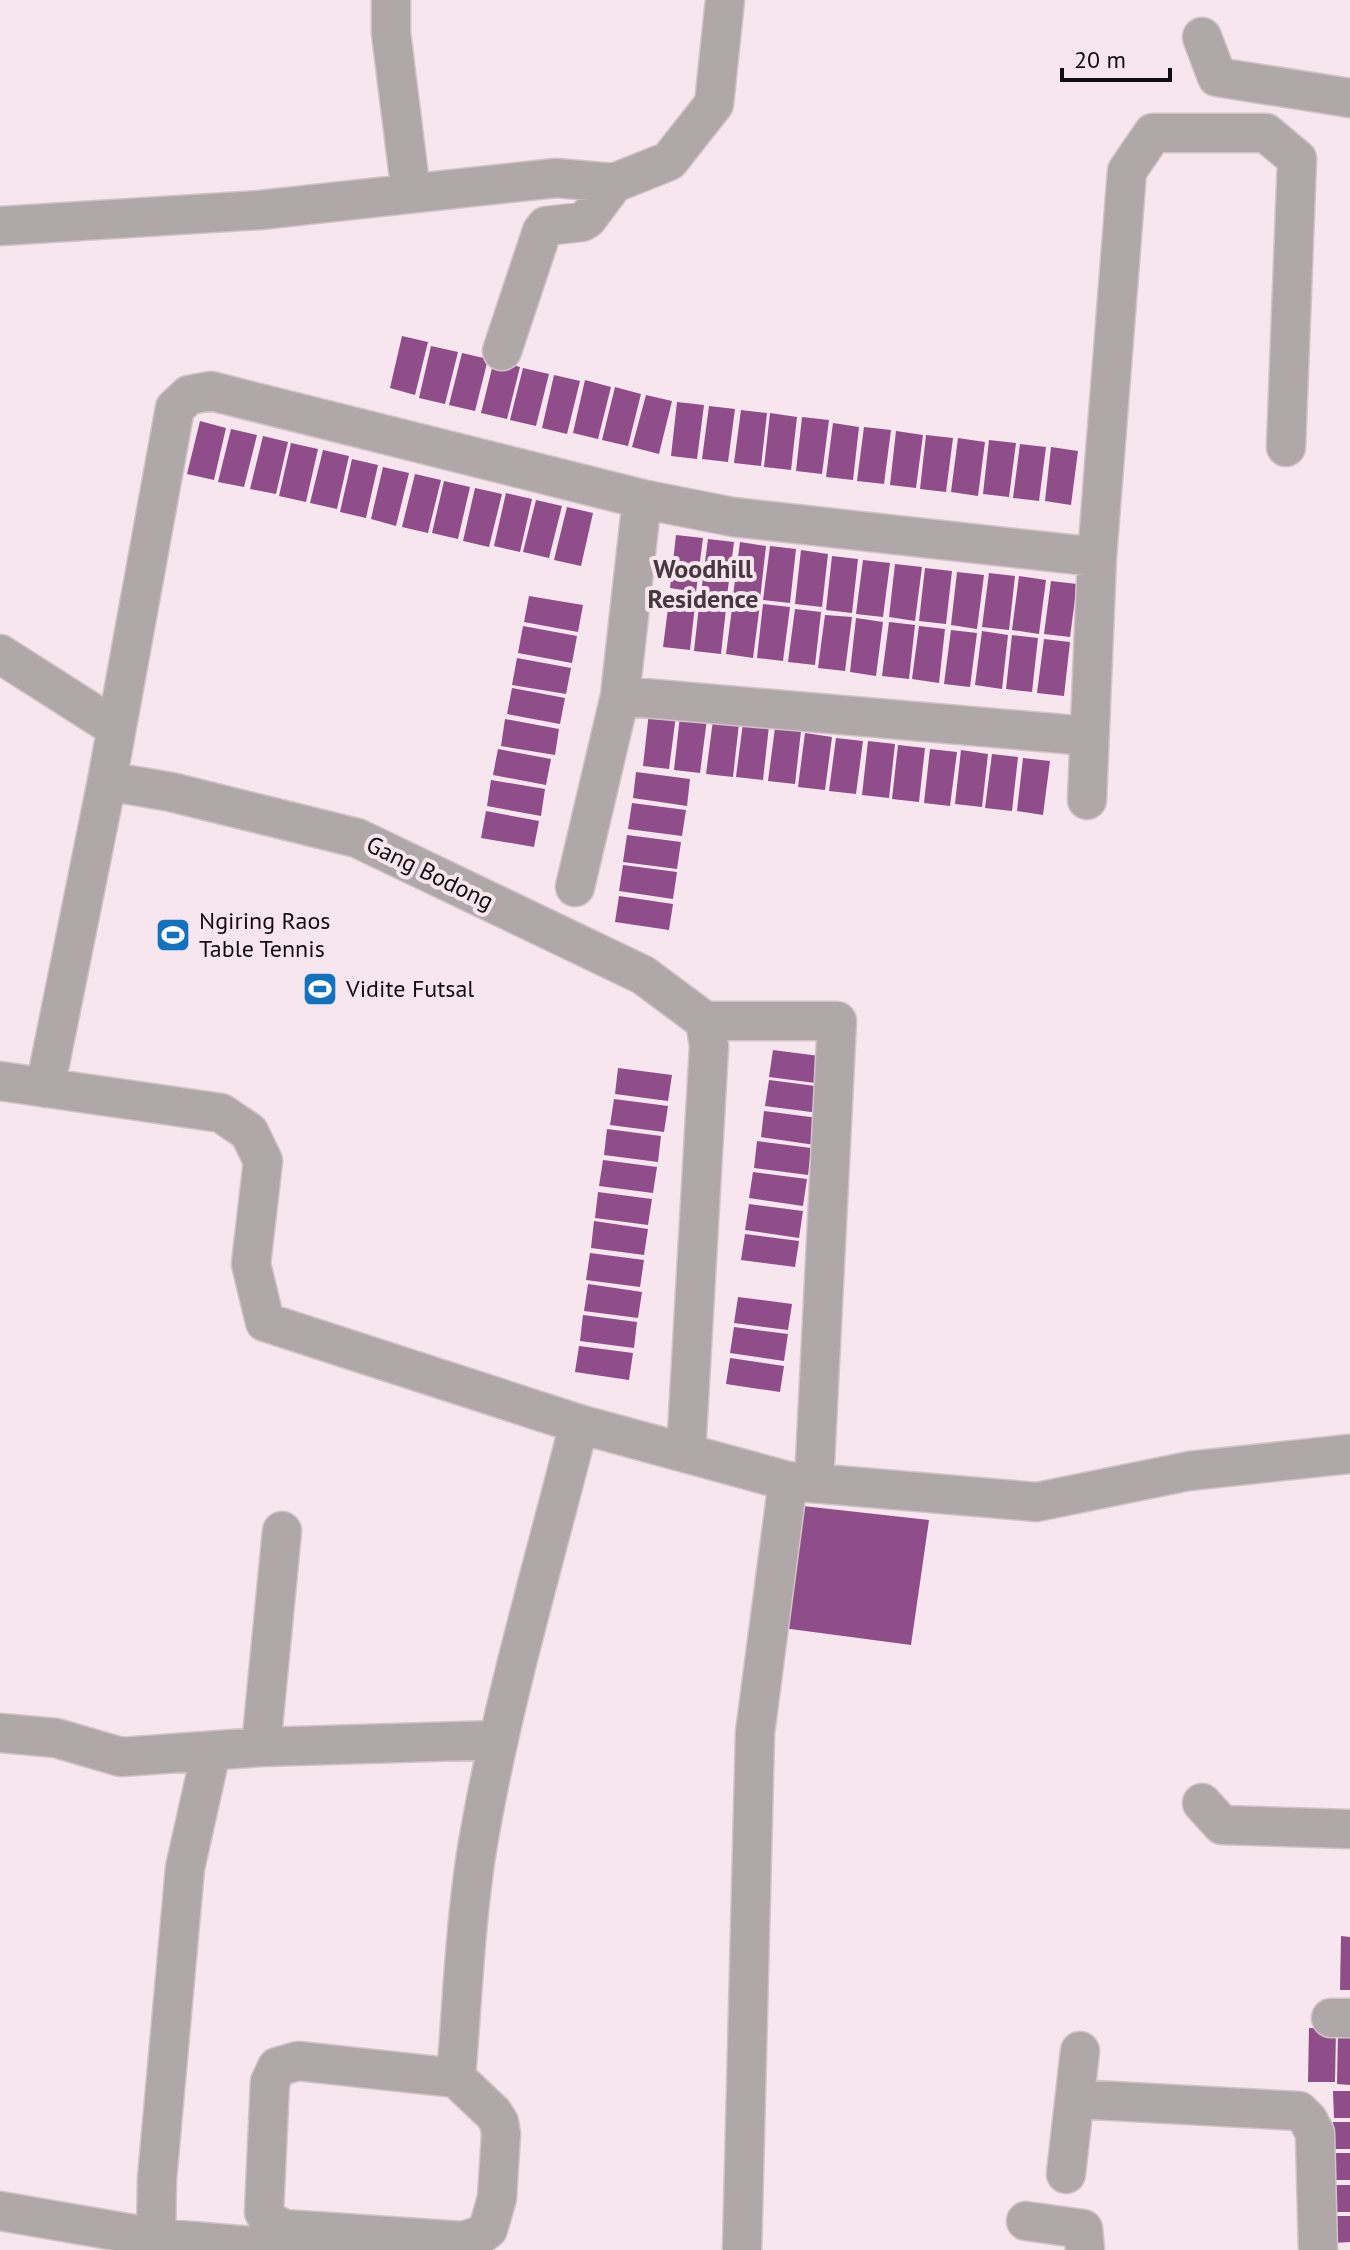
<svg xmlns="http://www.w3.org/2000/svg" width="1350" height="2250" font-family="'PT Sans',sans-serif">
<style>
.building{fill:#8f4d89}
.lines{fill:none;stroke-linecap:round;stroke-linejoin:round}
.minor-casing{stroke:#d2c3c9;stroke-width:41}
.minor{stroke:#afa7a8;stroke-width:38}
.labels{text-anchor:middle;stroke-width:8;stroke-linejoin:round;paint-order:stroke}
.street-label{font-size:24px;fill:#120d0f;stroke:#f7e6ed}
.poi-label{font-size:24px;fill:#120d0f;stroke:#f7e6ed;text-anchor:start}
.neighbourhood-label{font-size:26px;font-weight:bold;fill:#45393e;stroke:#f7e6ed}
</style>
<rect width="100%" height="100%" fill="#f7e6ed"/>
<path class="building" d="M402,336L428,342L415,395L390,388Z
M431,346L458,352L445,404L419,398Z
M462,353L488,359L475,411L449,405Z
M494,360L520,367L507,419L481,413Z
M523,368L549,374L536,426L510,420Z
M554,375L580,381L567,434L542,428Z
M585,380L611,387L598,439L573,433Z
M615,387L641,394L628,446L602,440Z
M646,395L672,401L659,454L632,447Z
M677,402L704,405L697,459L671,456Z
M709,406L735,409L728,462L702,459Z
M741,410L767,413L761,466L734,463Z
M770,413L797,417L791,470L764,467Z
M802,417L829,420L822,474L796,471Z
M200,421L226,428L214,480L187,474Z
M833,423L859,427L853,480L826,477Z
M864,427L891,430L884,484L857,481Z
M231,429L257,435L244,487L218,482Z
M896,431L923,435L916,488L890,485Z
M926,435L953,438L946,492L920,489Z
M263,436L288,442L276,494L250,489Z
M958,438L985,442L978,496L951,492Z
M989,440L1016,443L1009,497L983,494Z
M291,443L318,449L306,502L279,496Z
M1020,444L1046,447L1039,501L1013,498Z
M1051,447L1078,451L1071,505L1045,501Z
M323,450L349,456L337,509L310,503Z
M352,459L378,465L366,518L340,512Z
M383,467L409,473L396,526L371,519Z
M415,474L441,480L428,533L402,527Z
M444,481L470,487L458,539L432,533Z
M475,488L502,494L489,547L463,541Z
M506,493L532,499L520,552L494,546Z
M536,500L562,506L549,558L523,552Z
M567,507L593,513L581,566L554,560Z
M676,535L703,538L696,592L670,588Z
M708,539L734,542L727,596L701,593Z
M740,542L766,546L760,599L733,596Z
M770,546L796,549L790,603L763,600Z
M801,550L828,554L822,607L795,604Z
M832,556L858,559L852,613L826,610Z
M863,560L890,563L883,617L856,614Z
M895,564L922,567L915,621L889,617Z
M925,568L952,571L946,624L919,621Z
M957,572L984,575L977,629L951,625Z
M989,573L1015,576L1009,630L982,627Z
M1019,576L1046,580L1039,634L1012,630Z
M1051,581L1077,584L1070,637L1044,634Z
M670,593L696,596L690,650L663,647Z
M529,596L583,605L578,632L524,622Z
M700,597L727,600L721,654L694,651Z
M733,601L760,604L753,658L726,654Z
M763,604L790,607L783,661L757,658Z
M795,609L821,612L815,665L788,662Z
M825,615L852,617L845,671L818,668Z
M856,618L883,622L876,676L850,672Z
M889,622L915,625L909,679L882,676Z
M523,626L577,636L572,663L518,653Z
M919,626L945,629L939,683L912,679Z
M951,630L977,633L970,687L944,684Z
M982,631L1008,635L1002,689L975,685Z
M1012,635L1038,638L1032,692L1006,689Z
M1044,639L1070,642L1064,696L1037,693Z
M517,658L571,668L566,694L512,685Z
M512,688L565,698L560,724L507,714Z
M649,712L676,715L669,769L643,766Z
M680,716L707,719L700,773L674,770Z
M505,719L559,729L555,755L501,746Z
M713,720L739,723L733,777L706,774Z
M743,723L769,726L763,780L736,777Z
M775,728L801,731L795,784L768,781Z
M805,733L832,737L825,790L798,787Z
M836,738L863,741L856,794L829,791Z
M868,741L895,744L889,798L862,795Z
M898,745L925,748L919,802L892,799Z
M498,749L551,759L546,785L493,775Z
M930,749L957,752L950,806L924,803Z
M961,750L988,754L982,807L955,804Z
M992,754L1018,757L1012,811L985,808Z
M1023,758L1050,761L1043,815L1017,811Z
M636,772L690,779L687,806L633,798Z
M491,780L545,789L541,816L487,806Z
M632,803L686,810L682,836L628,829Z
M486,811L539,821L534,847L481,838Z
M627,835L681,842L677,869L623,862Z
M623,865L677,872L673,899L619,891Z
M619,896L673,904L669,930L615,922Z
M773,1050L827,1057L823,1084L769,1077Z
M618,1068L672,1075L668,1101L615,1094Z
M769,1080L823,1087L819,1113L765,1106Z
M614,1099L668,1106L664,1132L610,1125Z
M764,1111L818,1118L815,1145L761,1137Z
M607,1129L661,1136L658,1162L604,1155Z
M757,1141L811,1148L808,1175L754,1168Z
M603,1160L657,1167L653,1193L599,1186Z
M753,1172L807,1179L803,1206L749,1198Z
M598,1192L652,1199L648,1225L595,1218Z
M749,1204L803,1211L799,1238L745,1230Z
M594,1221L648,1229L644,1255L591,1248Z
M745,1234L799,1241L795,1267L741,1260Z
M590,1253L644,1260L640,1287L586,1280Z
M588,1284L642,1292L638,1318L584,1311Z
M738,1297L792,1304L788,1330L734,1323Z
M583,1315L637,1322L634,1348L580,1341Z
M734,1327L788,1334L784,1361L730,1353Z
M579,1346L633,1353L629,1380L575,1372Z
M730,1358L784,1366L780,1392L726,1384Z
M803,1506L929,1520L911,1645L783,1628Z
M1341,1936L1350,1937V1990H1340Z
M1309,2028L1336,2029L1335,2082H1308Z
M1338,2031H1350V2085L1337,2084Z
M1333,2091H1350V2118H1334Z
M1333,2122H1350V2149H1334Z
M1333,2153H1350V2180H1333Z
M1334,2185H1350V2212H1334Z
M1334,2216H1350V2242L1334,2243Z"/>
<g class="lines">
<g class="minor-casing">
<path id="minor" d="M391,0V33L411,193
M1202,37L1217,77L1350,98
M0,226L260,210L556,178L614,183L669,161L714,104L725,0
M502,351L542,231L546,226L582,222L587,219L614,183
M0,654L116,728
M620,696L1088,736
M107,781L171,792L357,838L643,975L705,1021L709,1046L686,1452
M1087,800L1097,557L1127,171L1153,133H1266L1297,159L1286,447
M575,887L620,696L642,499
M705,1021H837L814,1483
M0,1081L221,1113L249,1132L263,1161L251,1264L265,1322L579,1424L788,1481L1037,1502L1189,1471L1350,1454
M45,1088L107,781L175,408L189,395L211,391L642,499L733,517L1097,557
M0,1733L56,1738L121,1757L261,1747L498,1740
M261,1747L282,1531
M211,1752L185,1868L157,2179L156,2238L302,2250
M1202,1803L1222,1825L1350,1829
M1331,2018H1350
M298,2061L456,2078L493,2113L499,2122L501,2134L497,2198L488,2229L479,2236L463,2241L284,2229L268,2220L264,2212L270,2082L277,2067Z
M456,2078C462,2004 465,1928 476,1855C500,1709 543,1567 579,1424
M1075,2099L1299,2111L1308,2120L1315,2133L1318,2250
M1066,2174L1080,2051
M0,2211L156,2238
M1026,2221L1083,2229L1085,2250
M742,2250L755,1733L788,1481"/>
</g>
<use href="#minor" class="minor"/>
</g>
<defs>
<g id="stadium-square" transform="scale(1.8)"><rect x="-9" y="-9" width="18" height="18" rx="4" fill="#1272be" stroke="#f7e6ed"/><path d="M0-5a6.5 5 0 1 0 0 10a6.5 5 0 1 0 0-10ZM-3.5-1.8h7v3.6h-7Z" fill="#fff"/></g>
</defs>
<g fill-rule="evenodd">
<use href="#stadium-square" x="173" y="935"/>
<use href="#stadium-square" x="320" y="989"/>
</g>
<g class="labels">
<g class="street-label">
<text transform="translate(430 873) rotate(26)" y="8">Gang Bodong</text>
</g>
<g class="poi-label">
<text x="199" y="929">Ngiring Raos<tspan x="199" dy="28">Table Tennis</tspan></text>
<text x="346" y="997">Vidite Futsal</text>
</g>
<g class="neighbourhood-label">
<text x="703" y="578">Woodhill<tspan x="703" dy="30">Residence</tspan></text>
</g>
</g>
<path d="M1062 68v12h108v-12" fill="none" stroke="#120d0f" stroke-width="4"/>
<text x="1074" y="68" font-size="24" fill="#120d0f" stroke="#f7e6ed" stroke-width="6" paint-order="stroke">20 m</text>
</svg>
